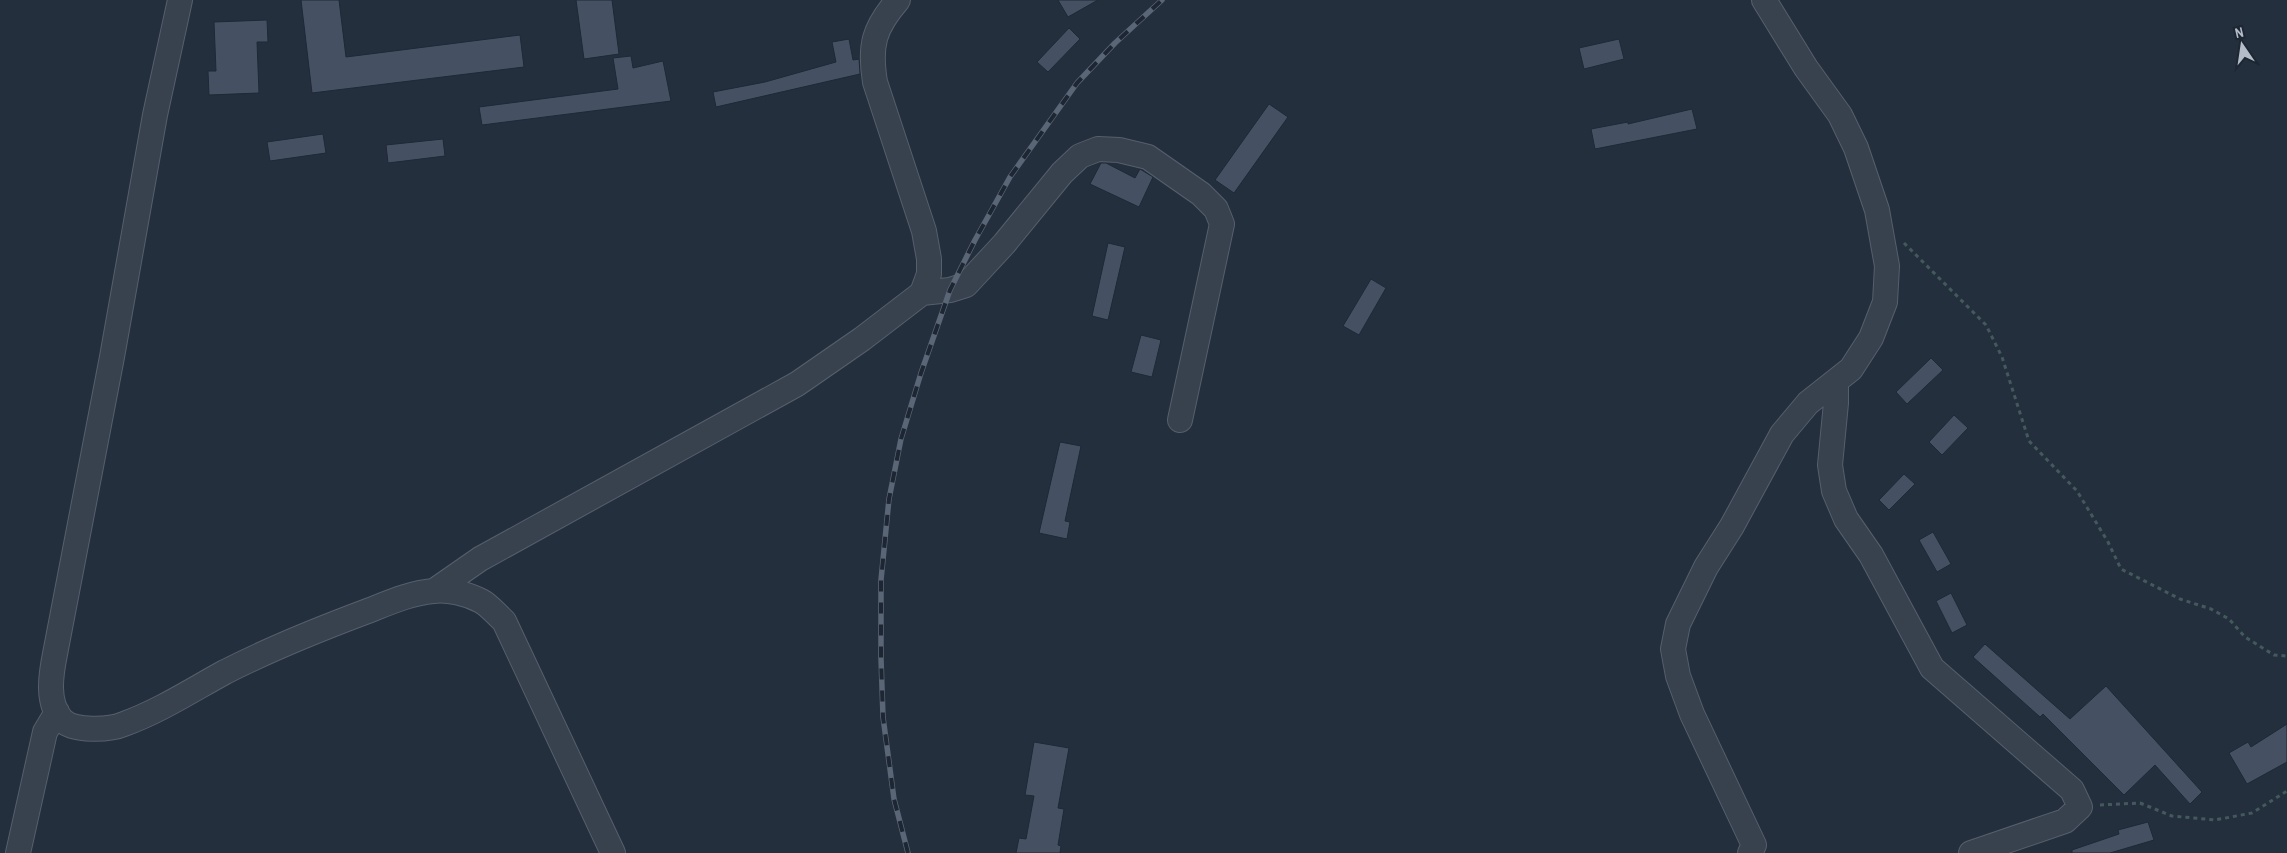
<svg xmlns="http://www.w3.org/2000/svg" width="2287" height="853" font-family="'Archivo Narrow',sans-serif">
<style>
.building{fill:#455162;stroke:#1f2835}
.lines{fill:none;stroke-linecap:round;stroke-linejoin:round}
.minor-casing{stroke:#565f6c;stroke-width:26}
.path{stroke:#44595c;stroke-width:3;stroke-dasharray:4 4;stroke-linecap:butt}
.minor{stroke:#38414e;stroke-width:24}
.rail-casing{stroke:#5a6575;stroke-width:5.5}
.rail{stroke:#1d2633;stroke-width:4;stroke-dasharray:11;stroke-linecap:butt}
</style>
<rect width="100%" height="100%" fill="#242f3e"/>
<path class="building" d="M301,0H339L346,57L520,35L524,67L312,93Z
M576,0H612L619,54L584,59Z
M1058,0H1098L1068,17Z
M267,20L268,42H257L259,93L209,95L208,71H216L214,22Z
M1069,28L1080,39L1048,72L1037,62Z
M849,39L853,60L859,59L860,74L716,107L713,92L765,82L836,62L832,42Z
M1619,39L1624,59L1584,69L1579,48Z
M631,56L633,68L663,61L671,101L482,125L479,107L618,89L613,58Z
M1269,104L1288,117L1234,193L1215,180Z
M1692,109L1697,129L1595,149L1591,129L1628,122V124Z
M323,134L326,153L270,161L267,142Z
M443,139L445,156L388,163L386,145Z
M1101,163H1106L1135,178L1140,169L1153,177L1139,207L1090,184Z
M1108,243L1125,247L1108,320L1092,316Z
M1371,279L1386,288L1359,335L1343,326Z
M1141,335L1161,340L1152,377L1131,372Z
M1931,358L1943,370L1907,404L1896,392Z
M1954,415L1968,428L1942,455L1929,442Z
M1060,442L1081,446L1065,521L1070,522L1067,539L1039,533Z
M1904,474L1915,484L1889,510L1879,500Z
M1933,532L1951,564L1937,572L1919,540Z
M1951,593L1967,625L1952,633L1936,601Z
M1985,644L2070,719L2106,686L2202,792L2190,804L2155,765L2124,795L2043,714L2040,717L1973,657Z
M2287,724V762L2247,784L2229,753L2248,742L2251,747Z
M1034,742L1069,748L1058,808L1064,809L1058,845L1061,846L1060,853H1016L1019,838L1026,839L1034,796L1025,795Z
M2148,822L2154,840L2110,853H2072V850L2119,834L2118,830Z"/>
<g class="lines">
<g class="minor-casing">
<path id="minor" d="M180,0L155,115L112,357L55,654C51,674 46,703 62,720C74,732 110,730 124,724C160,711 192,690 225,672C270,649 317,630 365,612C386,604 410,593 433,591C448,589 468,594 481,601C489,605 497,615 504,621L613,853
M898,0C874,28 869,45 875,82L924,231L929,259V274L922,293
M1836,382V403L1830,465L1834,491L1846,519L1871,555L1932,668L2072,790L2080,807L2065,821L1971,853
M434,591L480,559L797,384L862,339L922,293L950,290L966,285L1004,244L1062,173L1080,156L1098,149L1119,150L1148,157L1201,194L1216,209L1222,224L1180,420
M18,853L45,732L57,712
M1750,853L1754,845L1692,714L1678,676L1673,649L1678,624L1706,567L1732,526L1782,434L1808,403L1851,369L1871,338L1885,302L1887,266L1877,210L1856,148L1840,115L1806,68L1764,0"/>
</g>
<path class="path" d="M1904,243L1986,325L2002,357L2029,441L2077,491L2108,542L2121,569L2180,599L2211,609L2229,619L2245,637L2274,655L2287,656
M2100,805L2140,803L2172,816L2215,820L2252,813L2287,791"/>
<use href="#minor" class="minor"/>
<g class="rail-casing">
<path id="rail" d="M908,853L894,799L883,717L881,658V580L889,499L901,439L921,373L950,290L975,240L1010,177L1077,83L1115,43L1162,0"/>
</g>
<use href="#rail" class="rail"/>
</g>
<g transform="translate(2242 45) rotate(347)" stroke="#1d2633" stroke-width="4" paint-order="stroke">
<path d="M0-4L9 19L0 12L-9 19Z" fill="#b4bcc9"/>
<text y="-8" font-size="14" font-weight="bold" text-anchor="middle" fill="#b4bcc9">N</text>
</g>
</svg>
